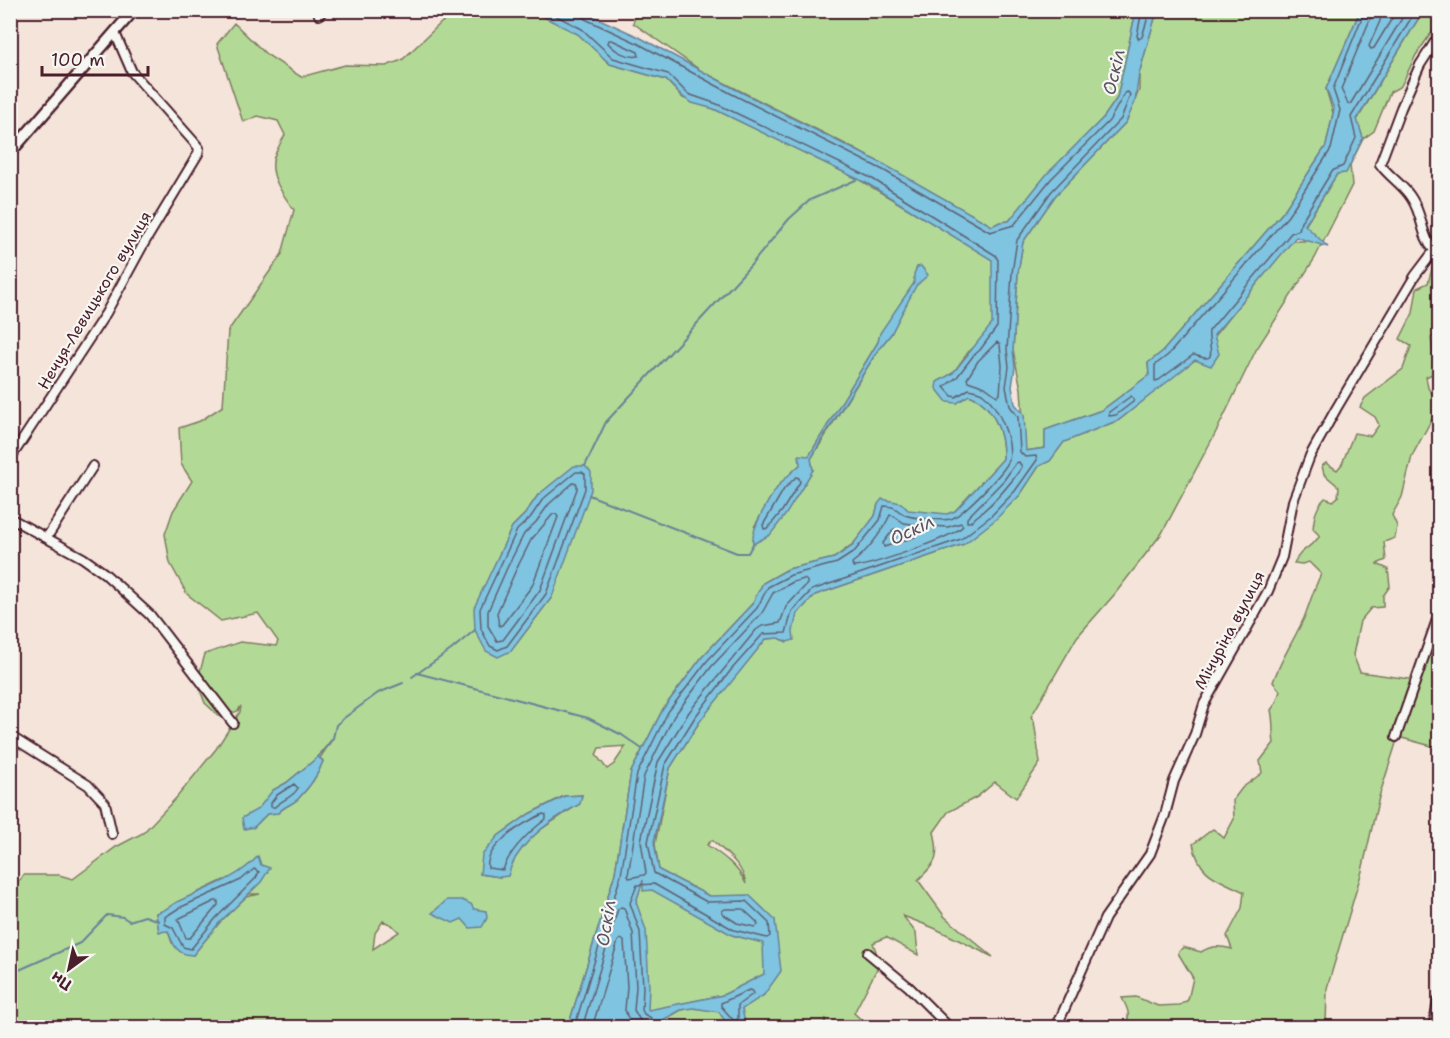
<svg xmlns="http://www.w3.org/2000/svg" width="1450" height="1038" font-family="'Shantell Sans',sans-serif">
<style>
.green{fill:#b2da96;stroke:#7e7c60;stroke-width:1.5;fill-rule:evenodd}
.water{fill:#7fc4e0;stroke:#6a8298;stroke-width:1.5;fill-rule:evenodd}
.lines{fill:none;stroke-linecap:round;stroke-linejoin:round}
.shore{stroke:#5f6173;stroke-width:1.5}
.stream{stroke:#6a8298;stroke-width:2}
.minor-casing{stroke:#4a1f2b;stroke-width:12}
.tertiary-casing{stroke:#4a1f2b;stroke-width:14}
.primary-casing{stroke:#4a1f2b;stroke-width:16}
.minor{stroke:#f6f6f2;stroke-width:8}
.tertiary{stroke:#f6f6f2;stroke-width:9}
.primary{stroke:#f6f6f2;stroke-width:12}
.labels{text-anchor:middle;stroke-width:4.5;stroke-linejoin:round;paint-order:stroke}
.street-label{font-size:16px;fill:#4a1f2b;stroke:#f6f6f2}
.water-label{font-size:18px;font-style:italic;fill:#5a5161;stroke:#f6f6f2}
</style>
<rect width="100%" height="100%" fill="#f4e4da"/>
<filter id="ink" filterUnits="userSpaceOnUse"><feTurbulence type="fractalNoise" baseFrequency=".0167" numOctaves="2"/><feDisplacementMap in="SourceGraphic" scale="12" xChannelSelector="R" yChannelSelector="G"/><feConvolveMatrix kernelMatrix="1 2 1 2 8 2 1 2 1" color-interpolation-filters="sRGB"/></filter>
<g filter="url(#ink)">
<path class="green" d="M637,10L1136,11L1117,98L1104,117L1061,161L1009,221L1000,222L992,226L849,146L703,72L633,23Z
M459,11H532L578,34L610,64L666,80L683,98L714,109L858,179L993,259V326L975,347L969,351L953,373L938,382L957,403L969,395C994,404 1004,435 1003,459L955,511L875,547L878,504L875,516L863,532L854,543L834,558L788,569L763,583L752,604L702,657L663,709L631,772L615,873L568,1027H11L10,884L16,885L24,875H59L73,879L116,847L143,833L177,797L216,749L240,712L241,706L238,711L220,717L205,703L197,682L205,654L240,642L276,646L278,641L258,613L221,621L187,594L170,563L165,534L173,511L192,481L181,464L179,428L200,421L223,406L228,331L282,254L294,210C284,196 268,175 274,157C277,149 281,142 285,135L278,121L258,116L243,122L217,44L234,23L266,54L301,77L345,65L386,66L402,60L442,22ZM914,288L891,334L878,350L811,459L813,470L754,527L779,485L809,456L878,342L880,335ZM538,495L552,597L511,651L487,582L512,527L525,514ZM333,738L320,758L323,761C318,776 309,788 298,799C292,805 285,805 278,813L267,814L254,827L259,809L273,790L286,783L317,758ZM626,746L614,764L607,769L596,755L599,748ZM582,795L579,804L528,838L510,866L500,877L480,874L498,836L529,814L564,796ZM224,880L244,897L249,894H260L246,897L220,922L193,955L172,943L168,931H159L156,913L166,910L176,903ZM383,921L392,925L399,932L373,949L375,933Z
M1157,11H1360L1326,89L1333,113L1326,146L1283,212L1163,351L1148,363L1149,375L1102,410L1045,430V448L1025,451L1021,389L1013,350L1018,273L1023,242L1055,196L1126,122L1139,90V74Z
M1423,11H1439V22L1416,55L1401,86L1390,92L1374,131L1363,139L1350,165L1352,185L1315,258L1256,350L1218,428L1162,533L1114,595L1077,637L1031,717L1034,721L1040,763L1016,798L995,782L977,797L948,812L934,832C940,858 937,862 918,880L945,917L993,957L934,928L903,916L916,933L918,955L886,937L873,943L880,963L854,1013L869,1027H824L826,1018L822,1027H744L741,1008L764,995L775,920L709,896L659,870L655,844L670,768L700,721L726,686L766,639L779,638L787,642L797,614L815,595L964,544L1020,495L1039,466L1050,461L1064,442L1119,420L1187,365L1216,347L1214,336L1292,241H1308L1314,238L1305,226L1342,166L1363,138L1357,120ZM712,840C726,853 743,865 746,884C739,867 722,855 707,845Z
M1439,244V332L1431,338L1434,359L1432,374L1426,377L1428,388L1436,399L1435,413L1412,456L1402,497L1392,515L1397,526L1395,538L1384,542L1386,560L1377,564L1388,569L1390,586L1383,596V607L1371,608L1360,621L1353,655L1360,672L1416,680L1439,611V748L1398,737L1379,797L1362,871L1327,988L1326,1027H1125C1131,1015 1128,1009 1122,998L1136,997L1158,1006L1180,1005L1188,1000L1193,978L1178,953L1183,947L1201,952C1212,945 1220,946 1232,949L1227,936L1242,908L1244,892C1217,878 1200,877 1193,844L1213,829L1224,838L1234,819L1233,800L1242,788L1262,773L1260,761L1274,743C1272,731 1274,723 1271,710L1276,703L1280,691L1273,682C1281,659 1294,640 1304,618C1310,603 1314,588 1321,574L1309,562L1302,564L1294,563C1302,547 1310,549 1320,536L1313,529C1314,517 1316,507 1325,498L1333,501L1338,497L1339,487L1324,474L1322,466L1326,463L1337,470L1342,464L1354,433L1371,436L1379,425L1375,417L1360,407L1365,398L1403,369L1411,346L1400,339L1413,313L1417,288L1428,283Z
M644,876L653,887L722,924L732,935L764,943L767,973L723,995L647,1011L636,902Z
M693,1008L719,1010L729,1027L650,1028L681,1010Z"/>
<path class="water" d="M532,11H582L639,37L735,89L885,165L992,226L1000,222L1009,221L1046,175L1104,117L1117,98L1136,11H1157L1139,74L1135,102L1126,122L1055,196L1023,242L1018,273L1013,350L1015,367L1012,387L1015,404L1024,414L1026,451L1045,448V430L1102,410L1149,375L1148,363L1163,351L1283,212L1326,146L1334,109L1326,89L1360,11H1423L1357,119L1363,138L1346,173L1337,174L1305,225L1328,247L1296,237L1214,335L1219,354L1211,366L1195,360L1119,420L1064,442L1050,461L1039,466L1020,495L995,520L964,544L815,595L797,614L793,631L794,640L787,642L779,638L766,639L700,721L670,768L654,842L659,870L709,896L749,895L775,920L781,971L764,995L742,1009L746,1027H729L719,1012L693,1008L681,1010L650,1027H568L615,873L631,772L663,709L702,657L752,604L763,583L788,569L834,558L851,547L875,516L878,504L882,499L901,503L908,510L947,514L955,511L1003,459C1004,435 994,404 969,395L957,403L947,402L936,388L937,382L953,373L992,324V260L868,184L714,109L692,103L684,98L666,80L610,64L578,34ZM643,880V891L652,890L732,935L763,943L764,974L723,995L648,1010L649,987L646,930L636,902Z
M921,266L928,275L916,286L891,334L878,350L821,441L811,459L813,470L786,514L770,535L753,544C750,529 770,497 779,485C785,478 793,471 800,465L799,455L809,456L878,342L880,333L914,283V274L917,267Z
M574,466H585L591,472V490L552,597L511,651L498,657L486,651L475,630L474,608L512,527L525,514L538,495Z
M318,757L323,761C318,776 309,787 298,799C292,805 285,805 278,813L267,814L254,827L244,829L242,818L258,809L273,790L286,783Z
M582,795L580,804C552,819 516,843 508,876L500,877L480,874L482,855L498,836L529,814L565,796Z
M258,856L261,865L270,868L261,882L220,922L193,955C177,955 173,945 168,931L159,932L156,913C165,911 170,906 177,902C205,888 237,880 258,856Z
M447,900H462L471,904L474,909L486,911L487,918L482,927L470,928L462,919L453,923L432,913Z"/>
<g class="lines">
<path class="shore" d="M545,10L582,29L613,58L668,74L688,94L717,104L871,178L995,255L998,260L997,327L980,350L973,356L957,377L944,387L952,396L956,397L969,389C973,390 978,391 982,393C998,404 1013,441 1009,460C1006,471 962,515 951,519C944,521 911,518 905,515C895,510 899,507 884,506L880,520L854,552L837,563L791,575L768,587L757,608L707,661L668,712L637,774L621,875L574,1028
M581,10L582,15L585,19L637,43L732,94L883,170L990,232L1014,225L1051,179L1109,121L1125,93L1128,92L1130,95L1121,119L1051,192L1017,240L1012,273L1007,350L1009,367L1006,387L1010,406L1018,417L1020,452L1025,457L1036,456L1037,460L1015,491L991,516L961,539L812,590L792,611L786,633L763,634L731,670L695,717L665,765L648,842L654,873L707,902L746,901L769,923L770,936L767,938L734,930L654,884L637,885L630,903L640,932L643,987L642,1010L644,1014L651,1018L648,1028
M1142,10L1137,36L1139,39L1142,37L1150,10
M1365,10L1333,89L1340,110L1331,149L1288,216L1168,355L1155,365V381L1159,380L1193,355C1198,355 1203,359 1207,358C1215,358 1207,338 1209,331L1291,233L1299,230L1301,222L1332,171L1343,166L1356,138L1351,117L1416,10
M1372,10L1371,17L1341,89L1348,104L1351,103L1407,10
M1381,10L1380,21L1369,46L1371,49L1374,48L1397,10
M612,40L638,52L639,56C628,58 616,52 608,43L609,40Z
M997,342L1000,345L1002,366L1000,394L997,396L985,387L968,381L967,379L978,361Z
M1131,396L1134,399L1133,402L1116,415L1109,416V412Z
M1019,462L1022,467C1008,488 991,506 970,522H967V518L1004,480L1016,463Z
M576,472H582L585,474V489L546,594L507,646L498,650L490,646L481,629L480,609L517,530L530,518L543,499Z
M796,477L799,478L800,482L782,511L768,528L764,529L763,525L784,489Z
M573,483L577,484V489L540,590L503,640L497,641L488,626V611L507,568L524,534L536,522L549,504Z
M553,514H556L558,517L532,586L502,625L499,626L497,613L515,572L531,540Z
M890,515L894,516L904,523L928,526L948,527L961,523L963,526C954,537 868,567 853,567L852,563C868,551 882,532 890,515Z
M894,529L914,533L915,537L884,547L883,543Z
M804,579L807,581V584L786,607L780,623L762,626L756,630L689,712L658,762L641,841L646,873L644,875L629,878L628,875L644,776L674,716L712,666L762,613L773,593L793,582Z
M294,784L298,788C293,798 282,799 275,807H271V803L277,795Z
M543,814L546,815V819C529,832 510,849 503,870L488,868C484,846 525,822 543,814Z
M254,869L259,872L256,878L216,918L191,949L183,947L173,928L165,924V917L179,908L241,880Z
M215,901H218V905L190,938H186L178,919Z
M725,909H743L757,922L758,925L755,927L737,923L723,914L722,911Z
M749,990L752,991L753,994L738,1005V1019L734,1021L721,1006V1003Z
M582,1028L618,909L621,907L624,908L633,933L636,987L634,1010L641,1022V1028
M592,1028L618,941L621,939L624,941L627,987L625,1010L632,1028"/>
<path class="stream" d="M585,466L606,422L751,265L789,219L810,200L858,179
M589,495L737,553H748L753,544
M417,673L588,718L622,735L642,749
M412,677L451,650L475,630
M318,757L333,738L336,725L344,718L378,693L403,683
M10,974L80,943L107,915L123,917L129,921L145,916L159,921"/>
<g class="minor-casing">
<path id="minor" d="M319,15L323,10
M1434,250C1421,236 1423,216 1412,199C1404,185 1389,177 1380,164L1401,108L1420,65L1440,34
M10,459L106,313L143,245L198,154L199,148L194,142L132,72L115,33
M10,518L83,558L104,573L150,615L233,723
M47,537L93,466
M10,736L88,785L105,803L112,834
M1396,737L1440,611
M868,953L909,987L950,1028
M1056,1028L1105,918L1150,854L1165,815L1174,781L1195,734L1204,704L1268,591L1282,557L1293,501L1310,456L1336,409L1415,276L1440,243"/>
</g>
<g class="tertiary-casing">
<path id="tertiary" d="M10,153L134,10"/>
</g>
<g class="primary-casing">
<path id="primary" d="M1435,1028L1440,1001"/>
</g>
<use href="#minor" class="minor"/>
<use href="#tertiary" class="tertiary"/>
<use href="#primary" class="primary"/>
</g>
</g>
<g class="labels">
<g class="street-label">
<text transform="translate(94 300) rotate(-59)" y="6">Нечуя-Левицького вулиця</text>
<text transform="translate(1229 630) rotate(-62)" y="6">Мічуріна вулиця</text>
</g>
<g class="water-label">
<text transform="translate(1114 72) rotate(-77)" y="6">Оскіл</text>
<text transform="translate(912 530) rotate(-25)" y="6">Оскіл</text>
<text transform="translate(606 923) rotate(-81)" y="6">Оскіл</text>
</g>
</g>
<rect width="1450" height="1038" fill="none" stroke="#f6f6f2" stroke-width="36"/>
<rect x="18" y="18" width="1414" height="1002" fill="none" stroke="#4a1f2b" stroke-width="2" filter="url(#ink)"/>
<g transform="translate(69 969) rotate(213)" stroke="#f6f6f2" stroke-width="4.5" paint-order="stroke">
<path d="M0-4.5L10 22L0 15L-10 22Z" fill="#4a1f2b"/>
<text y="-9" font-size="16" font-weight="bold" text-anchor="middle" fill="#4a1f2b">Пн</text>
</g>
<path d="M42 66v9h106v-9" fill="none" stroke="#4a1f2b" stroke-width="3"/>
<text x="51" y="66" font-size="18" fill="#4a1f2b" stroke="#f6f6f2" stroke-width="4.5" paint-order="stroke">100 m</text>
</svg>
